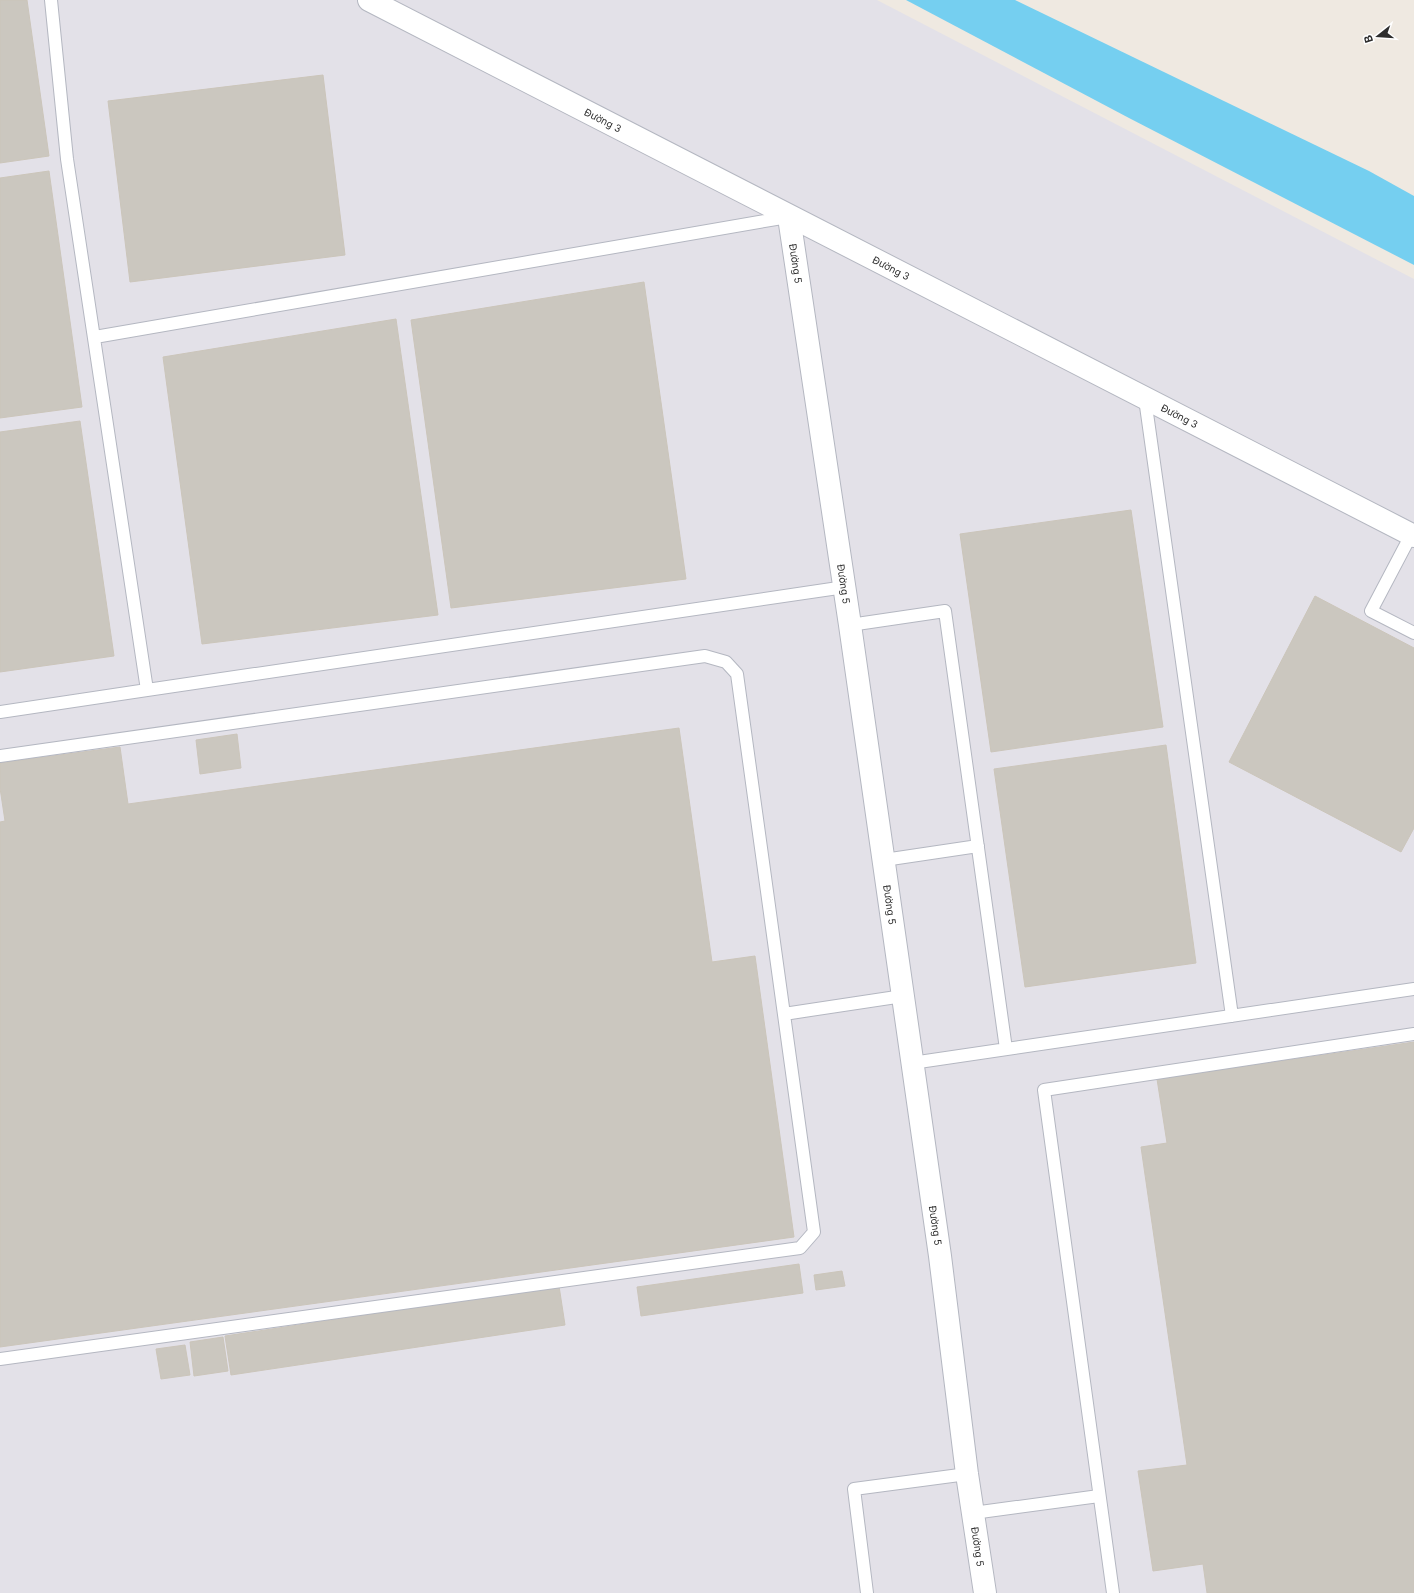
<svg xmlns="http://www.w3.org/2000/svg" width="1414" height="1593" font-family="Inter,sans-serif">
<style>
.industrial{fill:#e3e1e8}
.water{fill:#75cff0}
.building{fill:#cbc7bf;stroke:#cbc5ba}
.lines{fill:none;stroke-linecap:round;stroke-linejoin:round}
.service-casing{stroke:#b4b7c1;stroke-width:14}
.minor-casing{stroke:#b4b7c1;stroke-width:24}
.tertiary-casing{stroke:#b4b7c1;stroke-width:24}
.service{stroke:#fff;stroke-width:12}
.minor{stroke:#fff;stroke-width:22}
.tertiary{stroke:#fff;stroke-width:22}
.labels{text-anchor:middle;stroke-width:3;stroke-linejoin:round;paint-order:stroke}
.street-label{font-size:10px;fill:#2e2e2e;stroke:#fff}
</style>
<rect width="100%" height="100%" fill="#efe9e1"/>
<path class="industrial" d="M0,0H877L1414,279V1593H0Z"/>
<path class="water" d="M906,0H1015L1369,171L1414,196V265L1129,118Z"/>
<path class="building" d="M0,0H27L49,156L0,163Z
M323,75L345,255L130,282L108,101Z
M49,171L82,407L0,418V178Z
M644,282L686,579L451,608L411,320Z
M396,319L438,615L202,644L163,357Z
M80,421L114,656L0,672V432Z
M1131,510L1163,727L991,752L960,534Z
M1315,596L1414,648V828L1401,852L1229,762Z
M679,728L712,962L755,956L794,1237L0,1347V822L5,821L0,788V763L120,747L128,804Z
M237,734L241,768L200,774L196,740Z
M1166,745L1196,963L1025,987L994,769Z
M1414,1042V1593H1207L1203,1564L1153,1571L1138,1471L1187,1465L1141,1147L1167,1143L1157,1079Z
M799,1264L803,1293L641,1316L637,1287Z
M842,1271L845,1286L816,1290L814,1275Z
M559,1286L565,1325L231,1375L225,1336Z
M223,1337L228,1371L194,1376L190,1342Z
M185,1345L190,1375L161,1379L156,1349Z"/>
<g class="lines">
<g class="service-casing">
<path id="service" d="M95,337L788,217
M1145,399L1232,1016
M1411,535L1371,611L1414,633
M850,625L945,611L1006,1049
M147,690L845,587
M0,712L147,690L67,159L51,0
M0,756L705,656L726,662L737,674L814,1232L800,1248L0,1359
M884,860L978,846
M784,1014L903,996
M912,1063L1414,989
M973,1513L1099,1496
M867,1593L854,1489L967,1474
M1113,1593L1044,1090L1414,1034"/>
</g>
<g class="minor-casing">
<g id="minor">
<path id="s1" d="M789,217L850,625L940,1256L967,1474L985,1593"/>
</g>
</g>
<g class="tertiary-casing">
<g id="tertiary">
<path id="s2" d="M369,0L1414,536"/>
</g>
</g>
<use href="#service" class="service"/>
<use href="#minor" class="minor"/>
<use href="#tertiary" class="tertiary"/>
</g>
<g class="labels">
<g class="street-label">
<text dy="4" stroke="none"><textPath href="#s2" startOffset="263">Đường 3</textPath></text>
<text dy="4" stroke="none"><textPath href="#s1" startOffset="47">Đường 5</textPath></text>
<text dy="4" stroke="none"><textPath href="#s2" startOffset="587">Đường 3</textPath></text>
<text dy="4" stroke="none"><textPath href="#s2" startOffset="911">Đường 3</textPath></text>
<text dy="4" stroke="none"><textPath href="#s1" startOffset="371">Đường 5</textPath></text>
<text dy="4" stroke="none"><textPath href="#s1" startOffset="695">Đường 5</textPath></text>
<text dy="4" stroke="none"><textPath href="#s1" startOffset="1019">Đường 5</textPath></text>
<text dy="4" stroke="none"><textPath href="#s1" startOffset="1343">Đường 5</textPath></text>
</g>
</g>
<g transform="translate(1378 36) rotate(253)" stroke="#ffffff" stroke-width="3" paint-order="stroke">
<path d="M0-3L7 15L0 10L-7 15Z" fill="#2e2e2e"/>
<text y="-6" font-size="11" font-weight="bold" text-anchor="middle" fill="#2e2e2e">B</text>
</g>
</svg>
